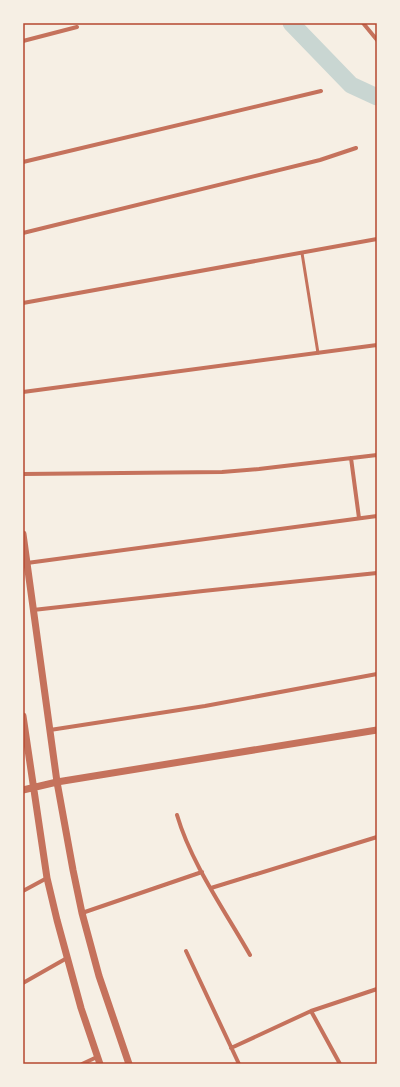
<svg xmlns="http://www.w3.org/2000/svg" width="400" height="1087" font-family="'Noto Sans',sans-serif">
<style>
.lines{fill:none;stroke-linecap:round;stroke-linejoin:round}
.canal{stroke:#c9d6d2;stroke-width:17}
.service{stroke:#c5725c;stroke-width:3}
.minor{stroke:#c5725c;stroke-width:4}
.tertiary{stroke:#c5725c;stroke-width:7}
.neatline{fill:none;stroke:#b5482f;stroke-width:1.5}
</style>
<rect width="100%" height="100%" fill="#f6efe4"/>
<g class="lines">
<path class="canal" d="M291,23L351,85L377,97"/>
<path class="service" d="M302,253L318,353"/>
<path class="minor" d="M363,23L377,40
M23,41L77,27
M23,162L321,91
M23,233L320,160L356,148
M23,303L377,239
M23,392L377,345
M351,458L359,518
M23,474L222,472L259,469L377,455
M27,563L377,516
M33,610L203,591L377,573
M50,730L205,706L377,674
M177,815C191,863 225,911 250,955
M211,888L377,837
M23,891L47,878
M82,913L202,872
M186,951L239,1064
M23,983L67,958
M311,1011L340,1064
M231,1048L311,1011L377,989
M82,1064L97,1057"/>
<path class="tertiary" d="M23,534L57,782L73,870L82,913L99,976L129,1064
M23,716L47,878L57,920L81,1008L100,1064
M23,790L57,782L377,730"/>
</g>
<rect width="400" height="1087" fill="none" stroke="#f6efe4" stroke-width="48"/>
<rect x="24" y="24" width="352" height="1039" class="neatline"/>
</svg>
